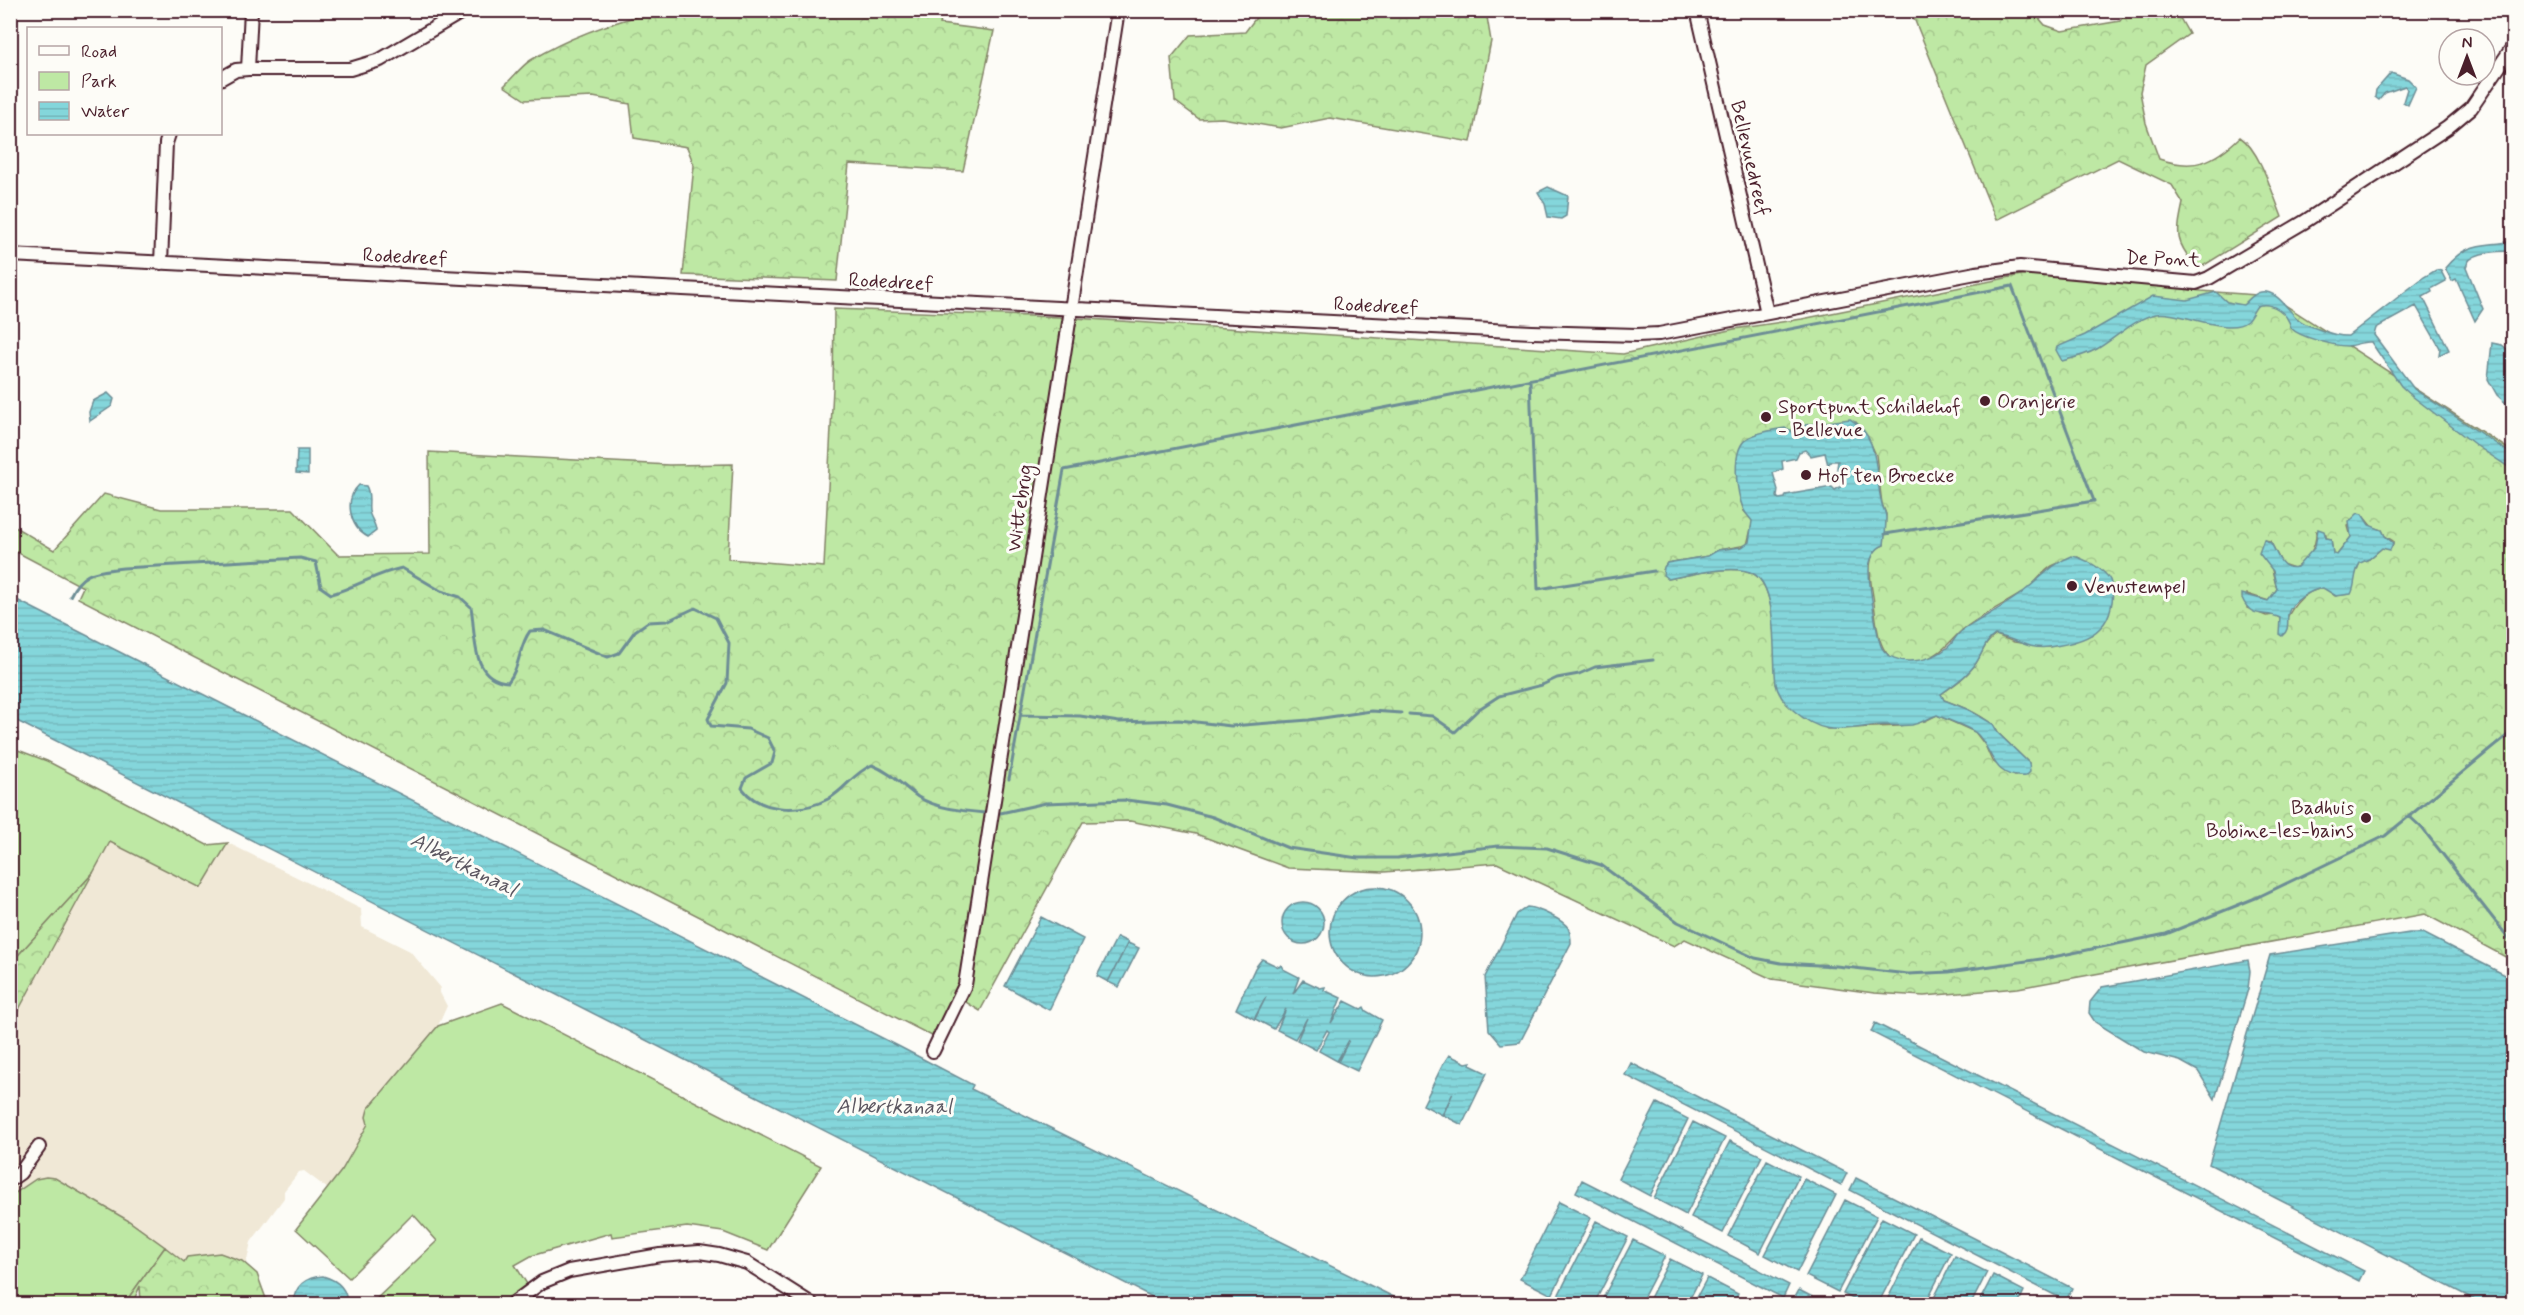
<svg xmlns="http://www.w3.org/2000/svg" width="2524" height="1315" font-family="Mynerve,sans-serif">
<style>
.built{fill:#f0e8d6}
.green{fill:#bee8a4;stroke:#848468;stroke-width:1.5}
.forest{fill:url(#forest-crowns);stroke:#848468;stroke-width:1.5;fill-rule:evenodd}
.water{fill:url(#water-rules);stroke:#6d8d95;stroke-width:1.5;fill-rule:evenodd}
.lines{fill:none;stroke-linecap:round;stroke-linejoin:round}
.stream{stroke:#6d8d95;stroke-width:3}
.minor-casing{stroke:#4a1f2b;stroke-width:16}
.minor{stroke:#fdfcf7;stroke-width:12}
.poi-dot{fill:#4a1f2b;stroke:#fdfcf7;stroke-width:2}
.labels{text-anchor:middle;stroke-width:6;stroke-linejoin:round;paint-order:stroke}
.street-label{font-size:20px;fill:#4a1f2b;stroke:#fdfcf7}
.poi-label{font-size:20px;fill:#4a1f2b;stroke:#fdfcf7;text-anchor:start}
.water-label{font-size:21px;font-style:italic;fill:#5b5660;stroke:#fdfcf7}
</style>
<defs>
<pattern id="forest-crowns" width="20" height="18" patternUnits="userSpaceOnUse" patternTransform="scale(1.5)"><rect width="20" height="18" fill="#bee8a4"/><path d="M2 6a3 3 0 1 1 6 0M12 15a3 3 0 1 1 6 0" fill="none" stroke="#a5c78d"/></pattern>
<pattern id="water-rules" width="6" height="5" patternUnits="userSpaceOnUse" patternTransform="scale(1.5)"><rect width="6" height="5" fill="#84d6db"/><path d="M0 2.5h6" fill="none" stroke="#74b7bc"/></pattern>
</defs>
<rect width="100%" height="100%" fill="#fdfcf7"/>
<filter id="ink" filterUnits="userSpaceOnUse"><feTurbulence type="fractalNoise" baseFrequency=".0167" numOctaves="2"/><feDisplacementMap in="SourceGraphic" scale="12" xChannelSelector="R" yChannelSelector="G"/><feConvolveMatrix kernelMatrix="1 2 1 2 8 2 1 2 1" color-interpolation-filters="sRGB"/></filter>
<g filter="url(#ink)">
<path class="built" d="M110,841L201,887L228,843L361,909L362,927L410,951L441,988L439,991L447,1006L438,1026L366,1114L368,1124L366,1130L350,1158L328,1189L304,1171L299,1172L284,1191V1198L251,1242L246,1264L220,1253L187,1257L184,1262L179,1260L130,1221L105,1208L36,1179L11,1196V1024Z"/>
<path class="green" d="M10,747L47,761L207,845L228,843L201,888L110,842L93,873L11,963Z
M502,1003L821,1166L768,1250L723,1232L687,1227L612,1237L611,1233L531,1256L515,1265L527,1284L503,1304H371L437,1241L413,1214L349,1278L296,1229L342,1170L368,1124L366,1117L368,1109L438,1026Z
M46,1177L55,1178L129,1221L165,1247L124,1304H11V1196L36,1179Z"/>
<path class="forest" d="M658,11H943L940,24L994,31L963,171L849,164L837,281L683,275L694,165L687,147L634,138L630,104L593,97L525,100L504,86C513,78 521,66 531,60C569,37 615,21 658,11Z
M1261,11H1486L1491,41L1471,142L1330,118L1281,128L1222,118L1199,119L1175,101L1171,58L1190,35L1245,32Z
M1911,11H2033L2045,25L2062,31L2120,21L2127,11H2176L2189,34L2146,65L2140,92L2146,123L2159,159C2195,171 2214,162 2240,137C2260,150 2273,195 2282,217L2198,269C2175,242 2176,236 2183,203L2172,185L2118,159L1996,220Z
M2046,270L2201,291L2271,296L2513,452V961L2425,914L2018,988L1924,996L1874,993L1772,979L1685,939L1674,946L1497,863L1384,872L1288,868L1196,834L1130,821L1083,822L980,1011L964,1001L996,823H984L960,983L932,1036L78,598L83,587L11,549L10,524L54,550L104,494L161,509H293L338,555L430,554L429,452L669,465L733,464L728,559L824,567L833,388L834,309L1059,317L1623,354L1734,329L1802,319ZM1856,422L1869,440L1876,455L1882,504L1886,514L1884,545C1862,552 1872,586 1874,603C1878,634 1878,672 1923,660C1940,655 1948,644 1959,633C1973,619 2007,603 2025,591C2035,584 2042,572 2052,566C2059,562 2070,560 2078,557L2098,569L2091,635L2049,647L2014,642L1996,635C1984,642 1982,655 1974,666C1965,678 1953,686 1941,694L1944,700C1958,705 1992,718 1998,733L2029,763L2015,776L1992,761L1985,745L1975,732L1937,715L1925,721L1899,726L1827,729L1776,684C1775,659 1778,588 1754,574C1737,563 1688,575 1668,579L1663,570L1667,563L1708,556L1718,550L1747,545L1753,521L1744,511L1740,498L1791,430L1794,435L1802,433L1804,429ZM2363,516L2372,527L2382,530L2385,536L2393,541V545L2390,549L2382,548L2369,559L2360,562L2347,594L2335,596L2325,588C2300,590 2289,612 2280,632V618L2274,615L2266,616L2247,608V594L2269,601L2277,589L2264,540L2270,541L2282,564L2294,568C2308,563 2317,545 2316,531L2326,534V538L2331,539L2333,554L2336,556L2351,537L2348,526Z
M93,873L11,1024V963Z
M165,1247L184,1262L187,1257L220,1253L242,1261L257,1274L268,1304H141L140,1286L134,1300L137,1304H124Z"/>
<path class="water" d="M2391,73L2408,79L2416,87L2408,105L2403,102L2407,89L2405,86L2385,93L2379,100L2375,97L2376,90Z
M1548,187L1568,196L1566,216L1561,219L1548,217L1545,204L1538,192Z
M2513,241V251C2499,252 2469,250 2466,267L2483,309L2475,321L2456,279L2452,281L2445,268C2468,240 2483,247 2513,241Z
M2436,270L2441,271L2446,281L2431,289L2432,292L2423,297L2449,350L2439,355L2440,348L2416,306L2376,328L2374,335L2414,389L2513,455V470L2477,446L2412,396L2401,386L2371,342C2363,341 2356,345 2347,346C2334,346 2299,337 2291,328C2288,313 2272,301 2257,306C2253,311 2251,317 2247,321C2228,337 2179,310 2156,314C2135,318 2115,339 2097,349C2086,355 2074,358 2062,361L2056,350L2057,347L2085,335L2153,296L2187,300L2216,292L2227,302L2243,305C2248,301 2253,293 2261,292C2278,290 2287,310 2298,319C2306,326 2337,337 2348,336L2424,277Z
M2492,343L2502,345L2513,354V439L2508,435L2511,408L2497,395L2488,379Z
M108,393L114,399L112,406L90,421L89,412L93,401Z
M1850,419C1881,436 1874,474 1882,504C1883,509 1886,512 1886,517C1886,526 1885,536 1884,545C1874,548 1869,561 1869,571C1869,582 1877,640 1882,648C1887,657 1899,661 1909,661C1924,661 1941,655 1951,644C1955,639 1957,634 1963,630C1984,616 2008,605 2028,588C2043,576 2053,563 2072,556C2084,558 2104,569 2110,580C2116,594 2111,618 2100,628C2089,640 2064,645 2049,647C2028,650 2014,638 1995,635C1984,642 1982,656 1974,666C1965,678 1953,685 1941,694L1944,700L1969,710L1993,724L1998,733L2029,763L2030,772L2026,776C1991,780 1992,746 1976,733C1965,725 1949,721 1937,715C1929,718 1921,723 1912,725C1903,726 1893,725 1884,725C1845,727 1828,740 1793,710C1786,704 1778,694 1776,684C1772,658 1779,589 1754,574C1737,563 1688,575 1668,579L1663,575L1664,567L1667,563L1708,556L1718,550L1742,547L1749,542L1752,521C1750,518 1746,514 1744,510C1736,494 1730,448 1748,438C1758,432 1773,430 1785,428L1791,430L1794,435L1802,433L1805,425ZM1805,450L1811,456L1825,453L1828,465L1831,461H1838L1837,468L1842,486L1835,490L1832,487L1786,495L1785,498L1779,499L1777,497L1778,490L1773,473L1783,469L1782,461L1796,458L1799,452Z
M297,450H308V474L296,473Z
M359,485L366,486C371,494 368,502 369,511C370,518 376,524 376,531L368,537C349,527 344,499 359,485Z
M2358,513L2362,514L2369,525L2382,530L2385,536L2393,543L2390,550L2382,548L2369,559L2360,563C2353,575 2356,586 2351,594L2336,596L2323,588C2311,590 2291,601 2288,614C2287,622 2290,630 2282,636L2279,634L2280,618C2265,610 2252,621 2242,598V594L2268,601L2277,589L2273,571L2259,553L2264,539L2271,543C2278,555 2281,571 2297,567L2315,547L2318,529L2324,531L2326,538L2331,539L2333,554L2337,555L2351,537L2349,522Z
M11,597L900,1047L973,1085L971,1089L1408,1304H1166L11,718Z
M1330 932a45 45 0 1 1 90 0a45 45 0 1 1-90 0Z
M1282 923a21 21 0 1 1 42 0a21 21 0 1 1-42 0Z
M1527,907C1535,907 1564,920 1568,928C1570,932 1571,938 1571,943L1520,1042L1501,1044L1489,1030L1485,977L1517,914Z
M1041,917L1083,939L1049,1010L1005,986Z
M2409,933H2423L2513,979V1304H2483L2209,1164L2270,955Z
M1117,937L1128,942L1108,982L1097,976Z
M1128,943L1139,948L1119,987L1108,982Z
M1262,959L1279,967L1281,965L1283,969L1299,977L1293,994L1303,980L1320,988L1325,987L1324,990L1341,998L1331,1023L1345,1001L1361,1009L1364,1007L1366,1011L1382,1020L1357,1071L1338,1062L1349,1040L1337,1061L1319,1051L1329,1032L1327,1030L1316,1050L1297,1040L1307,1018L1295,1039L1277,1030L1286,1009L1274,1029L1255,1019L1266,997L1254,1019L1236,1009L1255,968Z
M2248,960L2250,971L2248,989L2215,1099L2198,1071L2180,1061L2144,1052L2095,1022L2089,1013L2090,1002L2102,987Z
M1875,1023L2364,1271L2359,1281L1871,1032Z
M1449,1055L1466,1063L1471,1062L1470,1065L1487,1073L1462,1125L1443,1115L1453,1093L1442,1115L1423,1105L1443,1064Z
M1631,1063L1847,1173L1841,1185L1625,1075Z
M1657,1103L1688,1119L1650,1196L1618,1179Z
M1693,1122L1725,1138L1686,1215L1654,1198Z
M1730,1141L1762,1156L1723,1233L1691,1217Z
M1767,1160L1799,1176L1760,1253L1728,1236Z
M1856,1178L2072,1288L2066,1301L1850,1190Z
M1804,1179L1836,1195L1797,1272L1765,1255Z
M1582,1180L1789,1285L1783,1298L1576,1192Z
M1845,1200L1877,1216L1838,1292L1806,1276Z
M1559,1202L1591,1218L1552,1295L1520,1279Z
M1882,1218L1914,1234L1878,1304H1863L1843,1294Z
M1596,1221L1628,1237L1594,1304H1571L1557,1298Z
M1919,1237L1951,1253L1925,1304H1885Z
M1633,1240L1665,1256L1640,1304H1600Z
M1955,1256L1987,1272L1971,1304H1931Z
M1670,1259L1702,1275L1687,1304H1647Z
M1993,1275L2024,1291L2018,1304H1978Z
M323,1276C337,1280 347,1289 347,1304H293C294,1286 306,1277 323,1276Z
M1707,1278L1738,1294L1733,1304H1693Z
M1799,1290L1826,1304L1792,1303Z"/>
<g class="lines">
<path class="stream" d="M1530,380L1538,589L1654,571
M70,596C83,570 96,572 123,568L300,558L316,562L321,587L331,594C356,587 377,573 402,568L441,591L460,597L471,607C476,634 470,680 508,682C521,666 518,647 530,631L544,630L608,657L619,653L635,631L648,622L667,621L695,608L716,618L729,643L727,683L708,719L711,726L748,729L768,738L775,752L772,763L746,778L742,788C760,813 802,813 828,799C846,789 852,774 872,765C890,772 903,786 918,797C938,809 963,811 986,813
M1409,714L1432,716L1455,732L1479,709L1499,696L1542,685L1557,678L1579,674L1595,667L1653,660
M1020,715L1080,716L1119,722L1179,720L1231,726L1309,720L1371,711L1401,713
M1009,779L1064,470L2012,286L2094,501L1885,534
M996,814L1046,803L1126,800L1167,805L1213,817L1288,848L1358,858H1397L1498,846L1547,848L1601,865L1678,922L1755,958L1781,963L1836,966L1908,974L1949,972L2048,958L2166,934L2258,897L2385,836L2514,730
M2409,816L2422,828L2514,945"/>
<g class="minor-casing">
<path id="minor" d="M1697,10L1767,313
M248,69L251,10
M220,79L236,70L248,69H350L380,60L465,10
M10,255L1532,332L1637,335L1659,334L1976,273L2020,267L2196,283L2209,278L2304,222L2447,128L2471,108L2514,45
M161,263L166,143L169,134
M933,1051L965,985L1118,10
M10,1180L20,1173L39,1147
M512,1304L542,1282L569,1271L660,1255L699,1252L719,1255L747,1263L812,1304"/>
</g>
<use href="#minor" class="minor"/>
</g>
</g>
<g class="poi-dot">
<circle cx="1985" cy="401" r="6"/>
<circle cx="1766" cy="417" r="6"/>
<circle cx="1806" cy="475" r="6"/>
<circle cx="2072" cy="586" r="6"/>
<circle cx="2366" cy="818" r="6"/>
</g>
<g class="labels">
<g class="street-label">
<text transform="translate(1751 158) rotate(77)" y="7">Bellevuedreef</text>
<text transform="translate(405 256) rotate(3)" y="7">Rodedreef</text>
<text transform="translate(2163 258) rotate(2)" y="7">De Pont</text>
<text transform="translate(891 281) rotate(3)" y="7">Rodedreef</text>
<text transform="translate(1376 305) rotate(3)" y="7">Rodedreef</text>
<text transform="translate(1019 508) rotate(-82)" y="7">Wittebrug</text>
</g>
<g class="poi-label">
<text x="1997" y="408">Oranjerie</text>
<text x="1778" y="413">Sportpunt Schildehof<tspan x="1778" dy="23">- Bellevue</tspan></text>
<text x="1818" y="482">Hof ten Broecke</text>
<text x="2084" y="593">Venustempel</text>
<text x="2354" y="814" text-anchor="end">Badhuis<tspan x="2354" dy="23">Bobine-les-bains</tspan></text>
</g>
<g class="water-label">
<text transform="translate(464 864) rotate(27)" y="7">Albertkanaal</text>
<text x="894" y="1113">Albertkanaal</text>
</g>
</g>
<rect width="2524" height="1315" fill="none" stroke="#fdfcf7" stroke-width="36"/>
<rect x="18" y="18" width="2488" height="1279" fill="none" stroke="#4a1f2b" stroke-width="2" filter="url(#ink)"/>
<rect x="27" y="27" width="195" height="108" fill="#fdfcf7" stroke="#b5a4a5" stroke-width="1.5"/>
<rect x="39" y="46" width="30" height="9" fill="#fdfcf7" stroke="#b5a4a5" stroke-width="1.5"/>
<text x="81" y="57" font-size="18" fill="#4a1f2b">Road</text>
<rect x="39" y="72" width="30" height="18" fill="#bee8a4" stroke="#b5a4a5" stroke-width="1.5"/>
<text x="81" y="87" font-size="18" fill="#4a1f2b">Park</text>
<rect x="39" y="102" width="30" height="18" fill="url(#water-rules)" stroke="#b5a4a5" stroke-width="1.5"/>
<text x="81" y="117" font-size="18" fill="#4a1f2b">Water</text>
<g transform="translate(2467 57)"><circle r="28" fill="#fdfcf7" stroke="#b5a4a5" stroke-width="1.5"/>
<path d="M0-4.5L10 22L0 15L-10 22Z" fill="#4a1f2b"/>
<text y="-9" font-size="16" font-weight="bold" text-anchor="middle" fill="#4a1f2b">N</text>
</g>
</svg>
